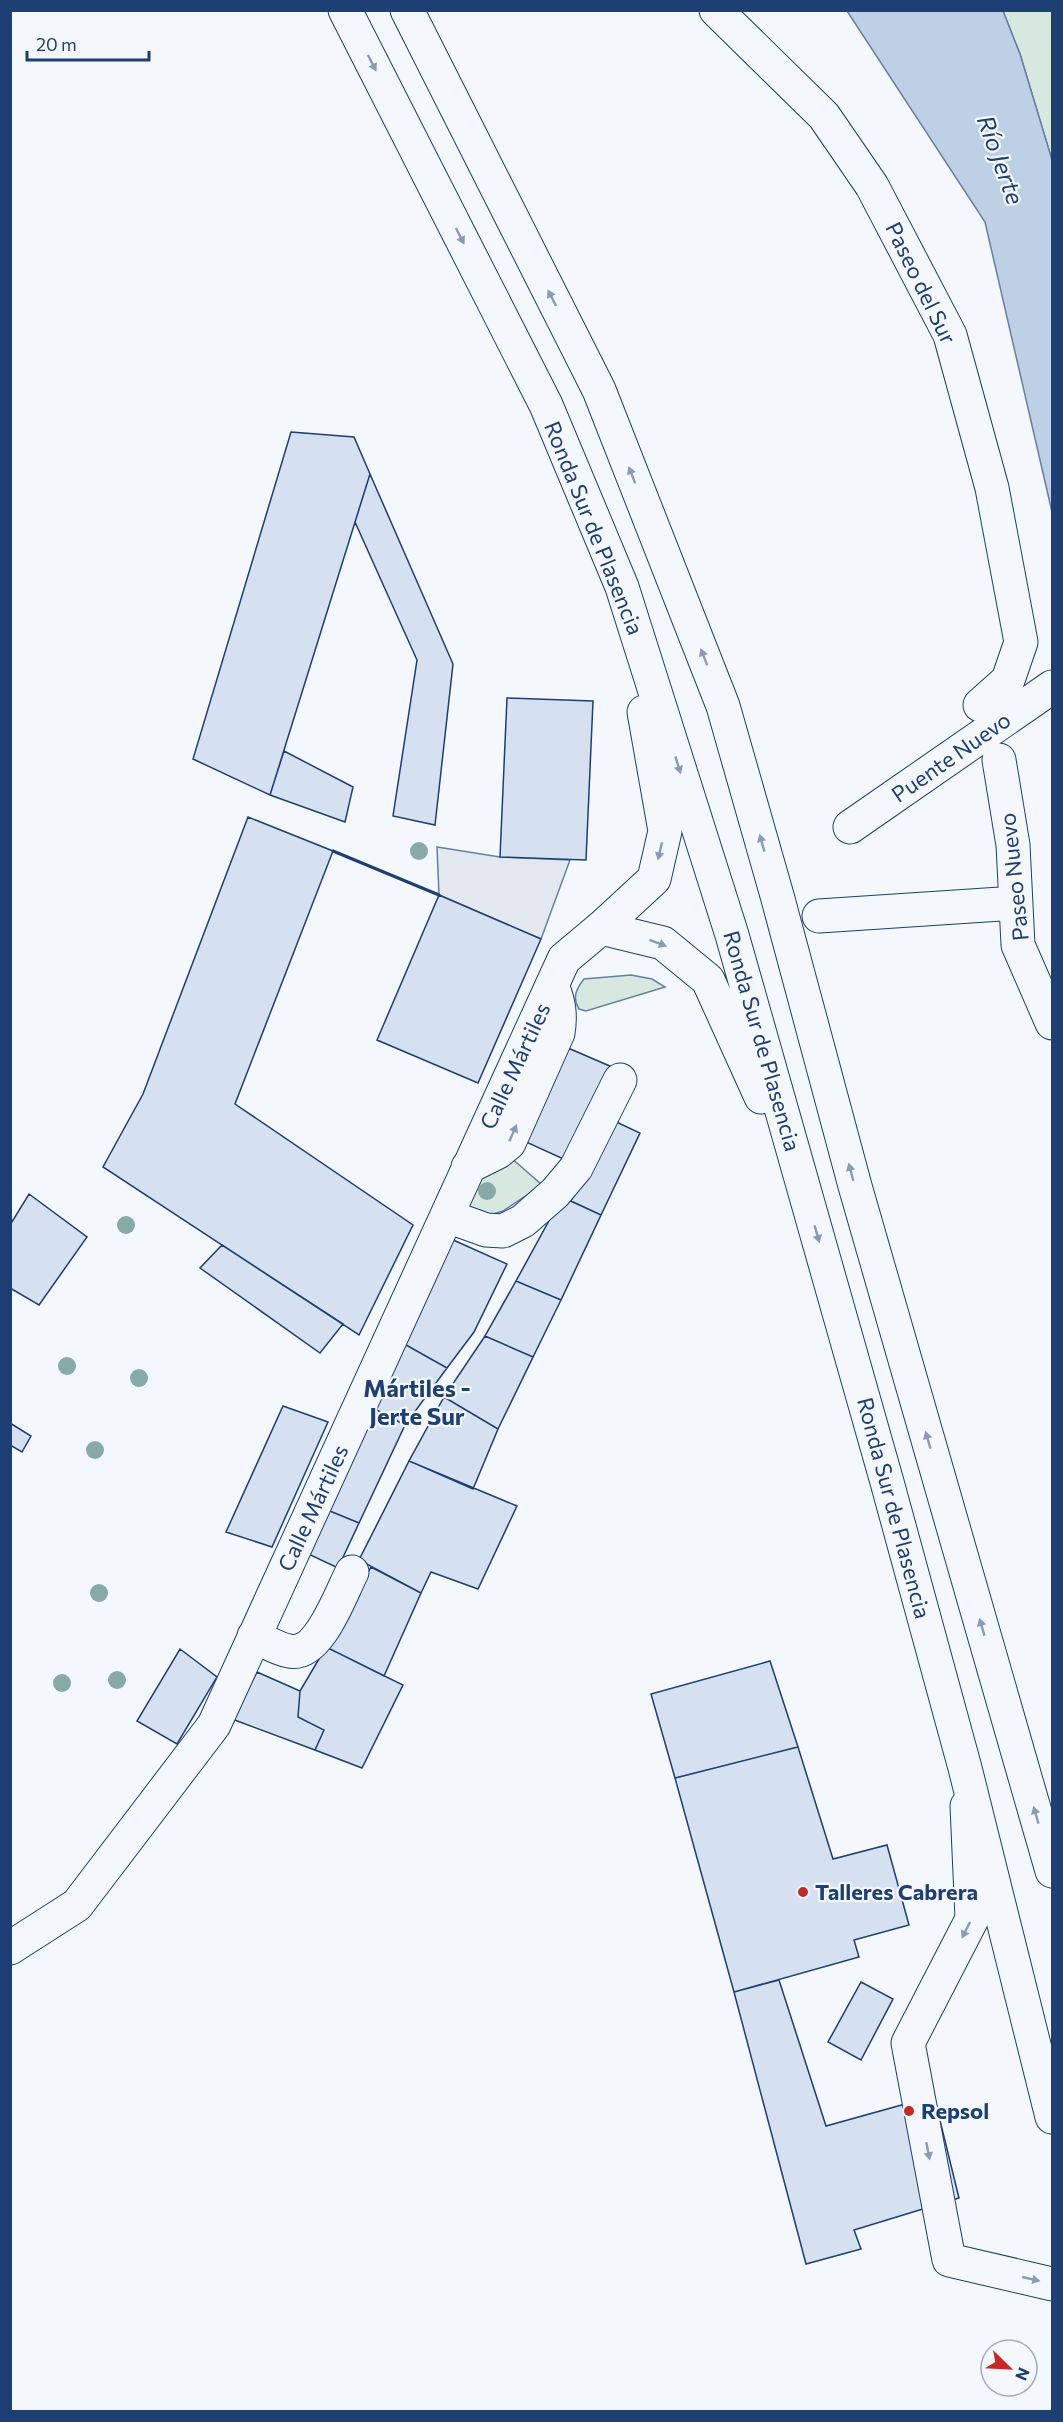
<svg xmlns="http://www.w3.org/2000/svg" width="1063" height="2422" font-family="Commissioner,sans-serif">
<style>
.green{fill:#d7e8df;stroke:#687fa3;stroke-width:1.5}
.parking{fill:#e3e8f0;stroke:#687fa3;stroke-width:1.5}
.water{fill:#bed0e5;stroke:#687fa3;stroke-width:1.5}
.building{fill:#d5e0f0;stroke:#1d3f73;stroke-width:1.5}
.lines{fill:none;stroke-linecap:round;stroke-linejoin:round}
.minor-casing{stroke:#1d3f73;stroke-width:35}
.major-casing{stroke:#1d3f73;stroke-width:35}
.minor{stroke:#f4f7fb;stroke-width:33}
.major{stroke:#f4f7fb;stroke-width:33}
.wall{stroke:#1d3f73;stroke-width:3}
.tree{fill:#86aba6}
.oneway{fill:#889bb7}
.poi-dot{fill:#c62828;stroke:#f4f7fb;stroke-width:2}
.labels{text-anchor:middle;stroke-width:4.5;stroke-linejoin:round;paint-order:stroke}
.street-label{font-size:22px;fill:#1d3f73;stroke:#f4f7fb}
.poi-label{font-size:22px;font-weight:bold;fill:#1d3f73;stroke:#f4f7fb;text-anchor:start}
.water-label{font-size:24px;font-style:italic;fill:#1d3f73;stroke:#f4f7fb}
.neighbourhood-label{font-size:24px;font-weight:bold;fill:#1d3f73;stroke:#f4f7fb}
</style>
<rect width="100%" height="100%" fill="#f4f7fb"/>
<path class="green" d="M1003,11H1052V160L1020,54Z
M631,975L652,979L665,987L586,1011L579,1009C572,998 576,989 584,979Z
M509,1156L542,1185L503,1211L490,1215L461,1206L477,1174Z"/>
<path class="parking" d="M437,847L500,857L570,860L541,939L439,895Z"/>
<path class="water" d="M847,11H1003L1020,54L1052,160V512L985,222Z"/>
<path class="building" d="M291,432L354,437L370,474L270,795L193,759Z
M370,474L453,664L435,825L393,816L417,660L355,522Z
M507,698L593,701L586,860L500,857Z
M284,751L353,787L345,822L270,795Z
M248,817L333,851L235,1104L413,1225L359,1335L103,1167L143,1094Z
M439,895L541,939L478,1083L377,1040Z
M568,1048L612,1067L570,1162L526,1142Z
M610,1119L640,1133L601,1215L571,1201Z
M29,1194L87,1237L39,1305L10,1288V1225Z
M562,1197L601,1215L561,1300L516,1281Z
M451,1239L507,1264L474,1332L447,1368L399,1341Z
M222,1245L343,1324L320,1353L200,1268Z
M516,1281L561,1300L533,1357L485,1336Z
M485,1336L533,1357L498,1429L444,1397Z
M399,1341L447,1368L405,1425L371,1407Z
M444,1397L498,1429L473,1489L409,1461Z
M283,1406L328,1422L272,1547L226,1532Z
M371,1407L405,1425L359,1523L325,1509Z
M10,1423L31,1436L22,1452L10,1445Z
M409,1461L517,1506L478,1589L431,1572L421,1593L359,1560Z
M325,1509L359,1523L338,1568L304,1552Z
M371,1567L421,1593L384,1676L326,1647Z
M326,1647L403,1685L362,1768L315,1750L324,1730L298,1717L300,1691Z
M180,1649L217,1677L177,1744L137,1721Z
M770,1661L798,1747L675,1778L651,1694Z
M257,1672L300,1691L298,1717L324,1730L315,1750L232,1719Z
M798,1747L833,1859L887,1845L909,1925L854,1940L859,1957L734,1992L675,1778Z
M779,1980L826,2126L934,2096L959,2198L854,2230L861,2249L806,2264L734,1992Z
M861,1982L893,1999L861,2060L828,2042Z"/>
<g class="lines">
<g class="minor-casing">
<path id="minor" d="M716,10L824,116L872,186L950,335L992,488L1021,642L1008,680L980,705
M999,760L1013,845L1018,945L1052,1023
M850,827L1052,687
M819,916L1016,903
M468,1167L498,1152L509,1143L558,1033C561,1015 559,1002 552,985
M447,1216L486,1230L503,1231L523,1221L555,1193L576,1168L620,1080
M254,1636C265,1641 277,1649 289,1651C319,1658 341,1593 352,1572
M967,1806L972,1919L908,2043L949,2260L1052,2284
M10,1948L77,1905L214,1725L564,959L601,928"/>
</g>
<g class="major-casing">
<path id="major" d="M345,10L546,405L622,587L732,935L887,1482L965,1768L1052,2117
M407,10L599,390L723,706L778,899L855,1186L1052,1871
M601,928L654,879L665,831L644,712
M601,928L663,943L708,980L761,1097"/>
</g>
<use href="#minor" class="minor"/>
<use href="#major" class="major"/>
<path class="wall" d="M333,851L439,895"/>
</g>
<g class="tree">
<circle cx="419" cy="851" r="9"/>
<circle cx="487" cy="1191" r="9"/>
<circle cx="126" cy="1225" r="9"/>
<circle cx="67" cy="1366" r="9"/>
<circle cx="139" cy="1378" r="9"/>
<circle cx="95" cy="1450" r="9"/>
<circle cx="99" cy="1593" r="9"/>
<circle cx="117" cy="1680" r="9"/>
<circle cx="62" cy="1683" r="9"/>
</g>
<defs><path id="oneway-solid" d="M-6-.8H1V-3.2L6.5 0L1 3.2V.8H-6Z" transform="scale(1.5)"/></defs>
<g class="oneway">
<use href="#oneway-solid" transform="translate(372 63) rotate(63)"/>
<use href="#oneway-solid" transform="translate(460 236) rotate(63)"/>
<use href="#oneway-solid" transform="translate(552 298) rotate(-117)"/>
<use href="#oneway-solid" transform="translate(632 475) rotate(-111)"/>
<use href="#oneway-solid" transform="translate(704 657) rotate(-111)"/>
<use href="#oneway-solid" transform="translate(678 765) rotate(73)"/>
<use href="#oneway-solid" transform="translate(762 843) rotate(-106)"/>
<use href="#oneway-solid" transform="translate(660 851) rotate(103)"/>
<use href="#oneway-solid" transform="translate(658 943) rotate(21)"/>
<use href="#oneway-solid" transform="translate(513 1133) rotate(-66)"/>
<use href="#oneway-solid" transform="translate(851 1172) rotate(-105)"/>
<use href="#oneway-solid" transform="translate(817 1234) rotate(74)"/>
<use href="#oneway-solid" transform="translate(928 1440) rotate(-106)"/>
<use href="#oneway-solid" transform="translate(982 1627) rotate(-106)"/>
<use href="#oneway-solid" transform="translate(1036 1815) rotate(-106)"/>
<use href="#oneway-solid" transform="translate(966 1930) rotate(117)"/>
<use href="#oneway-solid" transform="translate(928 2151) rotate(79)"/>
<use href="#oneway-solid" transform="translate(1031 2279) rotate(13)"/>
</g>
<g class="poi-dot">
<circle cx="803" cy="1892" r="6"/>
<circle cx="909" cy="2111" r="6"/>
</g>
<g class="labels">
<g class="street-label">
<text transform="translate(921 283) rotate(64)" y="8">Paseo del Sur</text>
<text transform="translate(594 528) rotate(68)" y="8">Ronda Sur de Plasencia</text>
<text transform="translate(951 757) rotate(-35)" y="8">Puente Nuevo</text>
<text transform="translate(1014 877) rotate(-96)" y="8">Paseo Nuevo</text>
<text transform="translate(762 1041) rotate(74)" y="8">Ronda Sur de Plasencia</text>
<text transform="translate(515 1066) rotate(-65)" y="8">Calle Mártiles</text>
<text transform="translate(313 1508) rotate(-65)" y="8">Calle Mártiles</text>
<text transform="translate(894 1508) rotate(75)" y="8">Ronda Sur de Plasencia</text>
</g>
<g class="poi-label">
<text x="815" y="1900">Talleres Cabrera</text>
<text x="921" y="2119">Repsol</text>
</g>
<g class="water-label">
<text transform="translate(1000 160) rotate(70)" y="8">Río Jerte</text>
</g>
<g class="neighbourhood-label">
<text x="417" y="1397">Mártiles -<tspan x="417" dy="28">Jerte Sur</tspan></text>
</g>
</g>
<rect width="1063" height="2422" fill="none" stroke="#1d3f73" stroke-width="24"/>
<g transform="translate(1009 2368) rotate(114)"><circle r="28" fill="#f4f7fb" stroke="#9eadc5" stroke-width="1.5"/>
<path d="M0-4.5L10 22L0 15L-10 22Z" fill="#c62828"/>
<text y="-9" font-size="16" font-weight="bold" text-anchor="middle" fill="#1d3f73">N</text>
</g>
<path d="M27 51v9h122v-9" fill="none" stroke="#1d3f73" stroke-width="3"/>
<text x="36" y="51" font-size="18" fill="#1d3f73" stroke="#f4f7fb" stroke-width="4.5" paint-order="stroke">20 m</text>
</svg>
